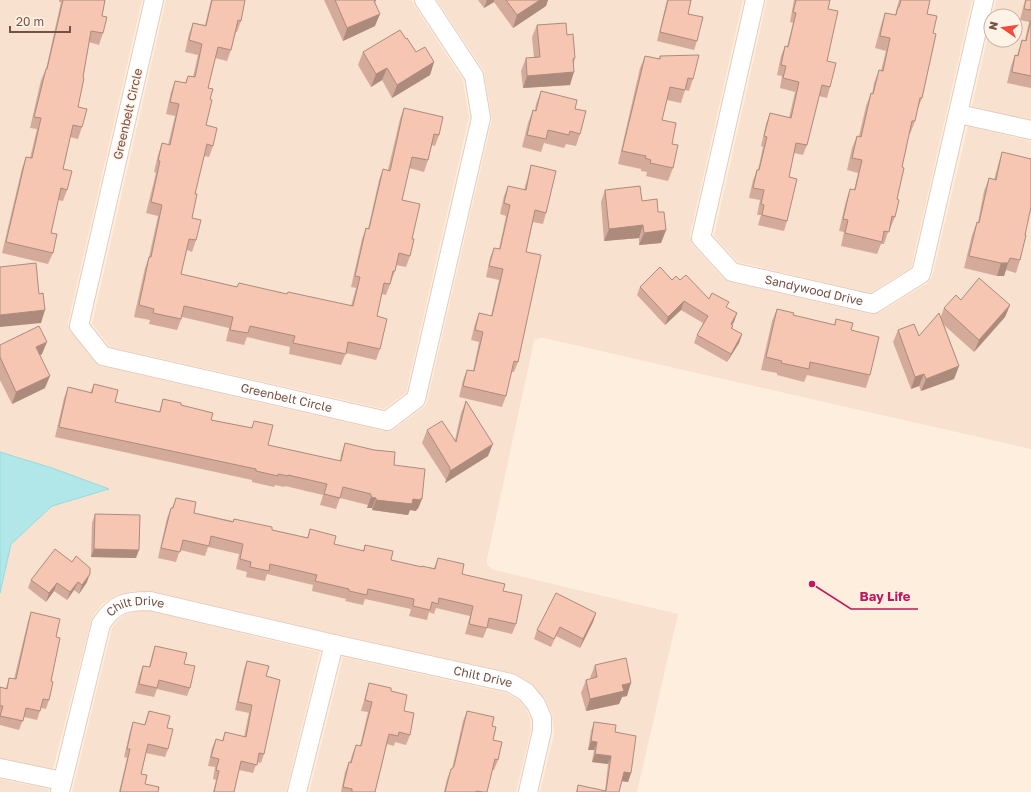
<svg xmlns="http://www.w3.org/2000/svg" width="1031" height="792" font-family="'Golos Text',sans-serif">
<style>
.residential{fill:#f8e1cf}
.water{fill:#b2e7e9;stroke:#97d9dc}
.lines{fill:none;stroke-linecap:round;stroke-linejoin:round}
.street-casing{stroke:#e5cbbd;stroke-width:20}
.street{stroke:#fff;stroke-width:18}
.wall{fill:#d4aa9a}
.shaded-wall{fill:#ac8b7d}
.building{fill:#f6c6b3;stroke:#ac8b7d}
.labels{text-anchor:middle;stroke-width:3;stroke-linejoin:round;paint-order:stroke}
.street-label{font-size:12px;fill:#765044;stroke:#fff2e6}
.leader{fill:none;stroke:#c2185b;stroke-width:1.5}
.callout-dot{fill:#c2185b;stroke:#fff2e6;stroke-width:1.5}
.callout-label{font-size:13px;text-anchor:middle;font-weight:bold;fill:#c2185b;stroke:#fff2e6;stroke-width:3;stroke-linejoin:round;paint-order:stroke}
</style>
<rect width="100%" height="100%" fill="#feeede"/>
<path class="residential" d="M0,0H142L68,323L70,331L94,361L101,366L384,431L394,429L424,407L427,402L492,120L484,71L437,0H743L690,235L692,244L723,278L730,282L870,314L880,312L928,283L932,277L968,126L1031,141V449L544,338H539L534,341L487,559V565L494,570L678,614L637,792H540L554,734L552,714L545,698L531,683L513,673L336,634L152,591H133L117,595L102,604L92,618L53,769L0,758V593L11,544L52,506L108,490L52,468L0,452Z
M166,0H411L463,80L469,117L406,393L384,409L110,347L92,324Z
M767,0H972L911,268L870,293L738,262L714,236Z
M996,0H1031V120L972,106L991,23V40H1015V16H993Z
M136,611H149L320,652L286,792H72L112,628L118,620L126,614Z
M343,657L506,693L518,699L526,709L530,719L531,730L516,792H309Z
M0,779L49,789L48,792H0Z"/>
<path class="water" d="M0,452L52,468L109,489L52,506L11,544L0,593Z"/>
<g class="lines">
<g class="street-casing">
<g id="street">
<path id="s1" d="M154,0L79,326L103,356L387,421L416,399L481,118L474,76L424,0"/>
<path id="s2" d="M755,0L701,238L732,272L873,304L921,274L984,0"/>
<path d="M959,114L1031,130"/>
<path d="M0,768L62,781"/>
<path id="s3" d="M60,792L101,624C115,603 125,601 150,601L334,644L511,683L526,692L536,704L542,718V731L528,792"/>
<path d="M297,792L334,644"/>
</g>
</g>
<use href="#street" class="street"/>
</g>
<path class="wall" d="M59,0H105L102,16L103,33L99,45L89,42L78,107L82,127L78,139L70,137L63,169L67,190L63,201L58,200L51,233L53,253L48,264L2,253L22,168L26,157L30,158L37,129L30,128L41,80L46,69L61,2H59Z
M211,0H245L241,21L237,32H236L231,50L227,61L215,58L208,88L210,99L206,125L213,146L209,157L204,156L195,194L192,218L196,240L192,252L187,250L181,274L237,287L287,294L351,306L356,288L351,287L362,239L366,228L368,229L379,180L383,169L388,170L400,119L404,108L439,135L435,146L432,145L428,160L424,172L409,168L402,200L412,239L410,256L406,267L396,265L395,271L386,295L382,294L377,316L380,349L376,360L346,353L341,365L289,354L290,347L247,337L244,345L226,341L229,328L182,317L177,330L149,324L150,320L134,317L145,268L149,257L158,216L146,213L156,173L154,172L158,155L162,143L168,145L175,116L166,114L171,92L175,81L185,83L188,76L193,77L198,55L185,52L189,34L193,23L205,25Z
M324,0H376L375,4V26L343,41Z
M478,0H548L546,6L513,28L494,2L484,8Z
M667,0H691L688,14L697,41L694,50L657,41Z
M794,0H830L828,9L827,61L830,87L827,98L819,96L807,145L803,155L794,153L789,177L787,221L784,231L758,225L761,215H757L760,200L749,198L753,180L757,170H758L763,147L761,146L766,124L770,113L789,118L795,92L780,88L782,76L777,75L781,56L785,46L787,47L793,23L790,22Z
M899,0H930L927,14L933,33L922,98L917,111L915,121L910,134H909L902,167L895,217L890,229H889L884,244H881L877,254L841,246L844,232L839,231L846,201L850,189L854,190L858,173L847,170L852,148L857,136H859L866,106L871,93L872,94L874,83L879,70L881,71L886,51L875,48L881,25L885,13L895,15Z
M1025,0H1031V88L1007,83L1011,66L1015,55H1017L1022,40H1025L1029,22L1020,20Z
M537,25L567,35L575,58L574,63L570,85L523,88L521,71L526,58H534L532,37Z
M406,39L416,52L434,62L430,75L392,98L382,80L371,87L358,65L363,52Z
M645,56L659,59L660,56L693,79L689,91L685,90L681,103L667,100L662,120L672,144L673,168L668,181L646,176L647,172L641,171V169L618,164L640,68Z
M541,91L575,109L580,134L576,146L566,144L564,148L544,143L541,152L522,147L528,123L533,110H535L536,104Z
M1002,152L1025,235L1020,260L1016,273L1006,270L1004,276H997L964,268L972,235L977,222H978L984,191L989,178L994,180L998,165Z
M531,165L546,213L543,224L533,222L526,252L518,362L514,372H511L506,396L502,407L459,397L463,380L467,370L473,371L479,342L471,340L475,324L479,313L491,316L499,280L486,277L490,258L494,248L499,249L506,216L500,214L504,196L508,186L524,190L528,176Z
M605,190L642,201L658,212L666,230L661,243L639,245V238L604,241L601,202Z
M672,280H680L709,299L737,313L732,325L733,326L732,329L742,334L739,343L727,362L694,343L697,335L703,323L681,310L665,325L637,295L640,287Z
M961,300L1010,305L1005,317L974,352L944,325L959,366L954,379L921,391L919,386L911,389L893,342L898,330L919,336L941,316L944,308Z
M777,309L793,315L834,325L836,319L851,330L870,375L866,388L807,375L804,382L777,375V373L761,370L772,321Z
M0,345L42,354L40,355L45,388L12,404L0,380Z
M94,384L115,402L159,412L163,399L181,405L211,420L252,428L254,421L268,445L340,461L341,454L345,443L394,465L418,509H417L416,511L410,510L408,515L372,510V508H367L368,505L340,498L336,509L320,505L323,495L285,486L284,487L275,485L274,487L252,482V480L55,437L64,398L68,387L90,393Z
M466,401L488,456L445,483L446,480L422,443L427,430L455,440L461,413Z
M176,498L194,513L233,521L234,519L272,530L307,538L310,529L334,544L363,551L365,545L391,560L421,567L434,568L438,558L462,574L503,591L516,624L512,634L487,628L483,638L465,634L470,616L436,608L434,614L429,612L427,620L409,616L411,609L365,599L363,605L345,601L346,599L312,591L313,585L267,574L265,581L246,577L247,572L236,569L239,554L208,547L205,556L180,550L176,562L158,558L167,518L171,508H172Z
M95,514L136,558L91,557L92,523Z
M31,580L87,582L79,594L74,590L67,600L54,591L46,602L28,588Z
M31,612L56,637L49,700L46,709L41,708L37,720L24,717L19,730L0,725V687L6,688L9,678L14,679L28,621Z
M596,613L593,622L580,648L556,636L551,647L534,639L537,630Z
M155,646L184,664L190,688L187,696L157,689L154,697L135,693L140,674L143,666L149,667L152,655Z
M247,661L266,676L264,754L261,763L257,762L253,773L239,770L234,792H213L216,780L213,779L215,767L208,766L212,748L216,739L222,741L225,732L244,737L249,713L235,710L244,669Z
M595,665L627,696L622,697L619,704L586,711L581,693L586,680L591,679L590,678Z
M369,683L391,691L404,711L410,735L406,745L395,742L394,746L387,744L375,792H341L345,772L349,762H350L352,755L356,745L360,746L368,712L361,711L366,693Z
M149,711L167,728L168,749L165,757L146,753L141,774L145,784L158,792H119L127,758L124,757L130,731L133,722L144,725Z
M467,711L492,726L493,740L498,760L494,770H492L487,792H444L447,779L451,769H452L463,721Z
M594,722L615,732L631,773L628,782L622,781L619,792H576L578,785L605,791L608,764L592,762L594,750H588L591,731Z"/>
<path class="shaded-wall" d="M487,0H494V2L484,8Z
M540,0H548L546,6L513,28L517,15Z
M380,14L375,26L343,41L347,28Z
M434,62L430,75L392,98L397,85Z
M387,68L382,80L371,87L376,74Z
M574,72L570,85L523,88L527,76Z
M643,225L639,238L604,241L609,229Z
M666,230L661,243L639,245L644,233Z
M1001,263H1008L1004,276H997Z
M684,301L681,310L665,325L668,317Z
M1010,305L1005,317L974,352L979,340Z
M45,310L41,323L0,327V315Z
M737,313L734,322L728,332L731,324Z
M742,334L739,343L727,362L731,354Z
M47,342L42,354L32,359L36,347Z
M959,366L954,379L921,391L926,379Z
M924,374L919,386L911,389L915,377Z
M50,376L45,388L12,404L16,392Z
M493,444L488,456L445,483L450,471Z
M371,497L376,498L372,508H367Z
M413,499H422L418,509H417L416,511L410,510L408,515L372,510L376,500Z
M94,549L139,550L136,558L91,557Z
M90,574L87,582L79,594L82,585Z
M78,582L74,590L67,600L70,592Z
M57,583L54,591L46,602L49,593Z
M596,613L593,622L580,648L583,639Z
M631,683L627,696L622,697L619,704L586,711L590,699L622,685Z
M591,741L597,742L594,750H588Z
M595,754L611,756L608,764L592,762Z
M624,772L631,773L628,782L621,781Z"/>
<path class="building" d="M63,0H105L102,16L107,17L103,33L91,31L83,77L84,78L78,107L87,109L82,127L73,125L63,169L72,171L67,190L61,188L51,233L57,234L53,253L6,242L26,157L32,158L41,118L34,117L46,69H47Z
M212,0H245L241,21L238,20L231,50L218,47L208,88L213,89L210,99L212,100L206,125L217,128L213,146L207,144L195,194H197L192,218L201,220L196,240L189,239L181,274L237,287L239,283L287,294L288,292L353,306L360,277L355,276L366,228L369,229L383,169L390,171L404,108L443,117L439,135L434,134L428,160L412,157L402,200L420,204L412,239H414L410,256L399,253L395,271H393L390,284L384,283L377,316L387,319L380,349L348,342L346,354L293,343L295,336L250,326L248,333L230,330L233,317L184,306L181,319L153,313L154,309L139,305L149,257H151L162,205L151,202L160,161H158L162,143L170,145L179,104L170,102L175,81L186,83L188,76L195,77L202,44L189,40L193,23L206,26Z
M335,0H376L374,1L380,14L347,28Z
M506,0H540L517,15Z
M668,0H691L688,14L703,17L697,41L660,32Z
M796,0H830L828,9L838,11L827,61L836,63L830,87L822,85L807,145L796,143L789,177L797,179L787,221L762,215L764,205L761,204L764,190L753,188L757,170H759L767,137L764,136L770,113L791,118L799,82L783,78L786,66L781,65L785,46L788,47L796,13L793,12Z
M901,0H930L927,14L937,16L933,33L936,34L922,98H920L915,121H912L902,167L904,168L897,199L899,200L895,217L892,216L889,232L884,231L882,242L845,233L848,220L843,219L850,189L855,190L862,160L852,158L857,136L861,137L871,93L873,94L879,70L883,71L890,38L880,36L885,13L896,15L898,7H899Z
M1026,0H1031V10L1024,9Z
M1031,20V76L1012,72L1015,55L1018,56L1022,40L1026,41Z
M566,23L567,35L573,34L575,58L573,59L574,72L527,76L526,58L540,57L537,25Z
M400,30L406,39L407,38L416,52L425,47L434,62L397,85L387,68L376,74L363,52Z
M699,55L693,79L688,78L685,90L670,87L662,120L676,123L672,144L678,145L673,168L650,163L651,160L645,158L646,156L622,151L645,56L660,59V56Z
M541,91L577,100L575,109L586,111L580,134L570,131L569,135L548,130L546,139L527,135L533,110L536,111Z
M1002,152L1031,159V207L1025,235H1026L1020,260L1010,258L1008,263H1001L969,256L977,222L979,223L989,178L996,180Z
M531,165L556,171L546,213L535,210L526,252L541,255L518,362L514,361L506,396L463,386L467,370L474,371L483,332L475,330L479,313L492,316L503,269L489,266L494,248L500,249L510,205L504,203L508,186L526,190Z
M640,186L642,201L657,199L658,212H664L666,230L644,233L643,225L609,229L605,190Z
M36,263L39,294L43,293L45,310L0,315V267Z
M660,267L672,280L676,276L680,280L686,275L709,299L712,293L729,302L726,307L737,313L731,324L733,326L731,328L742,334L731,354L697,335L708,316L684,301L668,317L640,287Z
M979,278L1010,305L979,340L944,308L956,295L961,300Z
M777,309L794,313L793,315L835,325L836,319L853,323L851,330L879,337L870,375L810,362L809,369L781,363L782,361L766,357Z
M939,313L959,366L926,379L924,374L915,377L898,330L914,324L919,336Z
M39,326L47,342L36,347L50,376L16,392L0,357V345Z
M94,384L118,390L115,402L160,412L163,399L181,403V405L213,413L211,420L252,428L254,421L273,425L268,445L341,461L345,443L374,450L395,452L394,465L425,469L422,499H420V500L413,499L412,504L376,500V498L371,497V494L343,487L340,498L324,494L327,484L288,475V476L278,474V476L256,471V469L59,427L68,387L92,393Z
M466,401L493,444L450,471V468L427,430L442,421L456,442Z
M176,498L196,502L194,513L233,522L234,519L272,527V530L308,538L310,529L336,536L334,544L364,551L365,545L393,551L391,560L422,567V566L435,569L438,558L464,564L462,574L505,584L503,591L522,595L516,624L489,618L487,628L469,624L473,606L439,598L438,604L432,602L430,610L413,606L414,599L368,589L367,595L349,591V589L315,581L317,575L270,564L269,571L250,567L251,562L240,559L243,544L211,536L209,546L183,540L180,552L161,548L171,508H173Z
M95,514L140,515L139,550L94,549Z
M55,549L72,562L76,556L90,568V574L82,585L78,582L70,592L57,583L49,593L31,580Z
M556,593L596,613L583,639L560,627L554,639L537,630Z
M31,612L60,619L56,637L60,638L51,681L53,682L49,700L43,699L40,711L26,708L23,721L0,716L3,706H0V687L7,689L9,678L16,679Z
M155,646L187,653L184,664L195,666L190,688L159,680L157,688L139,684L143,666L150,667Z
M626,658L631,683L622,685L624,691L590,699L586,680L597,677L595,665Z
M247,661L269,666L266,676L280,680L264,754L259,753L257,765L241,761L234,792H214L219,771L216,770L219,759L211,757L216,739L223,741L225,732L246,737L252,705L238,702Z
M369,683L391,688V691L407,695L404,711L414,713L410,735L399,732L398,736L389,734L375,792H352V789L343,787L349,762L351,763L356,745L361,746L372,702L365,700Z
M149,711L170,716L167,728L173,729L168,749L148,744L141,774L147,775L145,784L159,787L158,792H120L130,749H127L133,722L145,725Z
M467,711L494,717L492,726L496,727L493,740L502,742L498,760L495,759L487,792H483L476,791V792H445L451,769H452L454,766Z
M594,722L616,725L615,732L636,736L631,773L624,772L619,792H577L578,785L606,791L611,756L595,754L597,742L591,741Z"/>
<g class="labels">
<g class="street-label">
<text transform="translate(128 114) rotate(-77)" y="4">Greenbelt Circle</text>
<text dy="4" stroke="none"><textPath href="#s2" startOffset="374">Sandywood Drive</textPath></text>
<text dy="4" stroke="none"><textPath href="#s1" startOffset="561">Greenbelt Circle</textPath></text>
<text dy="4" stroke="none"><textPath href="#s3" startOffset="215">Chilt Drive</textPath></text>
<text dy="4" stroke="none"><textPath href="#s3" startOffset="572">Chilt Drive</textPath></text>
</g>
</g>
<path class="leader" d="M812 584L851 609H918"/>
<circle class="callout-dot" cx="812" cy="584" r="4"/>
<g class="callout-label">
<text x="885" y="601">Bay Life</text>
</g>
<g transform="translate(1003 28) rotate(283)"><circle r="19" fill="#fff2e6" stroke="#c8b1a5"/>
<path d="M0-3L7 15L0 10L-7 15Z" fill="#f44c38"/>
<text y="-6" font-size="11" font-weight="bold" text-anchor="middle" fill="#765044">N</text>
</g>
<path d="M10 26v6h60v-6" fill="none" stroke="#765044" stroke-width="2"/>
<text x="16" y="26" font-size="12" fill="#765044" stroke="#fff2e6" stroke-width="3" paint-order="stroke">20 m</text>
</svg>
